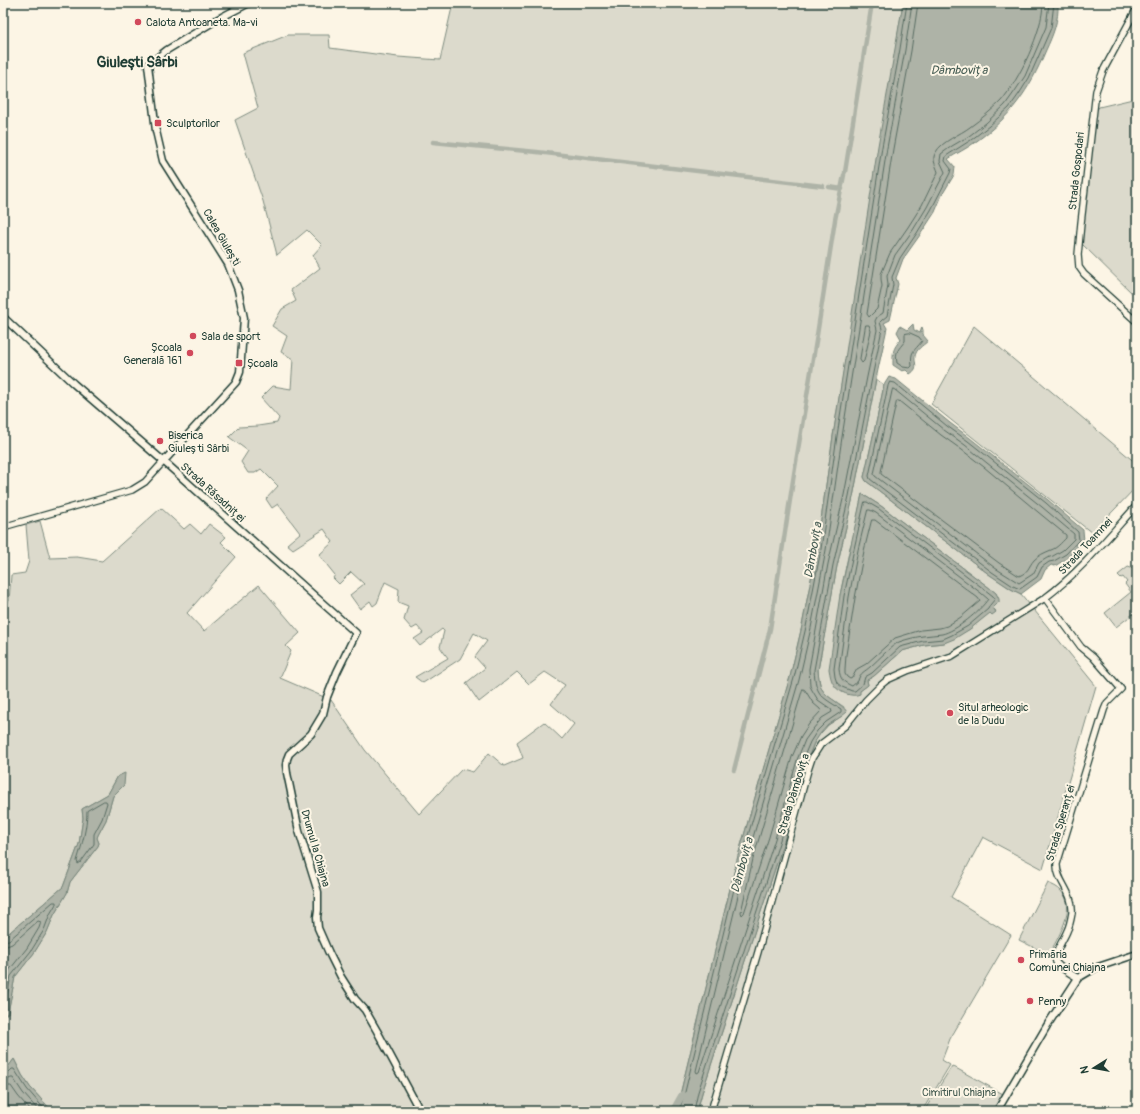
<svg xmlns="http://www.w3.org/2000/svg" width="1140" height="1114" font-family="Pangolin,sans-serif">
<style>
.green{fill:#dcdacc;stroke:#7e8c80;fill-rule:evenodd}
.water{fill:#aeb3a7;stroke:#758479}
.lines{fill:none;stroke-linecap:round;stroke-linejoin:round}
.shore{stroke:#586c62;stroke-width:1}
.canal{stroke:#aeb3a7;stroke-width:4.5}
.river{stroke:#aeb3a7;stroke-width:7}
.tertiary-casing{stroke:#1f3d34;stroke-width:8}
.secondary-casing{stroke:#1f3d34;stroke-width:9}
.tertiary{stroke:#fcf5e5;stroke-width:5.5}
.secondary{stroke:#fcf5e5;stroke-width:6}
.poi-dot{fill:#d1495b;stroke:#fcf5e5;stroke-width:1.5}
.labels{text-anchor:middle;stroke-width:4;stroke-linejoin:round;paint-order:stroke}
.poi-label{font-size:11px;fill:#1f3d34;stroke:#fcf5e5;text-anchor:start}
.street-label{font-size:11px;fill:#1f3d34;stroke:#fcf5e5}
.park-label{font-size:11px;fill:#455c52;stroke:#fcf5e5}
.water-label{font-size:12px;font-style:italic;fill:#435a51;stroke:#fcf5e5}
.district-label{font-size:15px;font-weight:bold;fill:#1f3d34;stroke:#fcf5e5}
</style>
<rect width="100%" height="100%" fill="#fcf5e5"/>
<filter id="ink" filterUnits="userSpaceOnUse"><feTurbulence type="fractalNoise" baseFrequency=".025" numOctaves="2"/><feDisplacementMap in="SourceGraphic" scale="8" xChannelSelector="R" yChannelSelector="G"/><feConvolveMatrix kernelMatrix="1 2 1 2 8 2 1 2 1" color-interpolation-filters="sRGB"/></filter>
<g filter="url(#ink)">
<path class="green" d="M453,3H903L833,436L817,548L802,626L790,677L738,856L681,1091L675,1111H52L30,1087L22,1075L14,1059L3,1074V1016L8,1012L15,977L34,953L47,932L54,915L67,893L70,882L98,846L99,843L97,838L98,835L106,820L113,796L124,785L118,776L108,794L82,809L83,818L79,844L63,887L3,938V602L9,601L11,575L25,573L29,561L26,525L40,521L50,558L77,557L102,561L161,508L184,529L190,524L201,534L209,524L226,537L221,542L236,557L187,613L204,631L259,585L300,633L286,646L291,651L280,678L331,700L365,750L419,814L462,769L473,772L489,753L504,766L523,758L517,742L544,722L562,739L574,724L551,704L565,685L545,672L529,684L517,672L479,702L466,683L485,668L475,657L487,641L474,633L460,659L423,683L415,677L448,658L440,647L444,631L442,629L420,646L414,639L423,633L417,626L412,629L404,620L408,606L398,602L399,589L385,582L377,603L373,606L370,601L360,609L350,595L364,584L351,572L339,584L333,578L335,575L319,555L333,542L324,529L293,549L287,544L300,533L278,504L272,508L266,499L278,486L261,469L255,473H248L241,462L248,451L229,437L239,427L258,426L277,423L279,418L261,398L273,386L291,389L293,359L281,352L287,336L272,326L282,309L296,301L291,290L320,268L313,255L322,245L307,230L277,255L263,201L235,120L258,108L243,53L288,35H329L330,48L398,57L440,60Z
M1137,98V298L1081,243L1096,111L1099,107Z
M974,326L1137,464V486L1092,533L931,404Z
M876,379L884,385L878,414L864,477L866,481L990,575L1011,589L1021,594L1096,686L1043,869L983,837L951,897L1011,935L950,1039L942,1060L950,1065L922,1111H697L702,1093L784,841L806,763L814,743L820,734L828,725L842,716L844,707C825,694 820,695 818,670L837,566L853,497ZM862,494L881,506L987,586L996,593L999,602L993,608L996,611L990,612L970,629L944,643L924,645L902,651L874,676L867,680L868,685L860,691L840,595L850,547L853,539Z
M1128,567L1137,570V611L1116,627L1105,613L1131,592L1125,584L1127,582L1123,577L1121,578L1118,575Z
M1048,883C1052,885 1058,887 1061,891C1078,908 1057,938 1049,955L1019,940Z
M952,1066L1003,1094L992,1111H924Z"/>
<path class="water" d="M903,3H1058C1059,20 1053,35 1046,50C1029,91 1011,117 974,143C966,149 957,153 948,159L955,167L954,175L942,195L935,212L920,235L903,259L896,278L898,284L890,320L884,323L887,328L876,379L853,497L837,566L818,670C820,688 820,691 835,701C840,705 844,707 847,712L842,716L828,725L820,734L814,743L806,763L784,841L702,1093L697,1111H675L681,1091L738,856L790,677L802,626L817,548L833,436L878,146Z
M913,324L914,330L920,333L922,327L923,330V335L928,341C925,344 918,348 916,353C912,362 921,367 910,374L906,370L902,371L893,365C893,351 892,350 901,339L897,332L900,326L907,330Z
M889,377L896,379L950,423L970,438L1048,500L1083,530L1084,541L1069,557L1055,566L1051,565L1045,570L1041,579L1021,594L1011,589L990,575L866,481L864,477L878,414L884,385Z
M862,494L881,506L987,586L996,593L999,599V602L993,608L996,612L992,615L990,613L970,629L954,639L944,643L924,645L902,651L874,676L867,680L868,685L860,691V694C852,698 838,692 834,685C831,681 830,675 829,669L840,595Z
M125,773L124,785L113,796L106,820L98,835L97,838L99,843L98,846L70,882L67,893L54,915L47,932L34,953L15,977L8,1013L3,1016V938L63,887L79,844L83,818L82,809L108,794L118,776Z
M14,1059L22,1075L30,1087L52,1111H3V1074Z"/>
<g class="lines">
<path class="shore" d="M912,3L905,50L887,148L842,437L826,550L811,628L799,680L747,858L696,1071L697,1073L699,1072L775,839L797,760L805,740L813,729L822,718L832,712L831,709L818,700L812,690L810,686L809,669L828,564L844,495L867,377L877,330L875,321L877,317L883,313L888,285L887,276L895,255L913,230L927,207L945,172L940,161L941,154L952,146L969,136L986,123L1005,105L1015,91L1025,76L1046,27L1049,3
M918,3L911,51L893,149L867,314L869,317L877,309L882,286L881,279V274L890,253L908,227L922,205L938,172C936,165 931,159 936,152C941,142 961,134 970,127C981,119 992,110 1001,101C1019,80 1043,31 1043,3
M866,325H869L871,331L864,361L862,363L860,360Z
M910,333L919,337L922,341C914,352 910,350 912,366L910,368L903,367L897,363C895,351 898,350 905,341V334Z
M890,382L895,383L947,426L968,441L1046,503L1078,532L1079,540L1066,554L1054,561L1049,562L1042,567L1037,577L1020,589L1013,586L992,572L870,479L869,476L888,386Z
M893,389L895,390L944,430L965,445L987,463L1042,507L1074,534V539L1063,550L1053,556L1047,558L1039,563L1033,574L1019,583L995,568L875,476L874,474L892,391Z
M897,401H899L941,435L962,450L984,467L1038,512L1066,535V538C1061,543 1057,548 1051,550C1044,553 1039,555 1034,560C1028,567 1029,572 1019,576L999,563L881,474V472Z
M865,502H867L879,509L984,589L993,596L995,599L990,605L988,609L968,626L952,635L943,639L923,641L900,647L872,673L865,677L863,684L855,691H852L842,687L837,683L835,677L834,669L844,596L854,549Z
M868,510H870L876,513L981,593L988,599C980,611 956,631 942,634C936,635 929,635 923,636C916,637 907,639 899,642C892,645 878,660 871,666C865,672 860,672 858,681L852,686C843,682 840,679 839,669L849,597L858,550Z
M872,520H875L978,598L980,601L961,617L947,626L940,628L921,630L895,638L866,664L857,669L852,678L850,679L847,677L845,674V669L846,655L855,598L864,551Z
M803,689L805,690L813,703L820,709L821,711L809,724L801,736L792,757L769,837L744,913L742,915L741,912L753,859L802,691Z
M104,801H106L107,803L102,819L94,834V844L81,862L78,864L77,861C82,845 87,828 87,811Z
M3,941L9,940L53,902H56V904L50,914L44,930L31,951L11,976L4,1010L3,1011
M3,946H7L12,944L38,921L41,922L39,928L27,948L7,973L3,990
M3,1075L7,1074L12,1069H14L27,1089L46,1111
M3,1080H7L11,1078H13L23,1093L39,1111
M3,1086H11L18,1096L31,1111
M679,1111L685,1092L742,856L794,678L806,627L821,549L837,436L882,147L900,49L907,3
M694,1111L698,1092L780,840L802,761L810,742L817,731L826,722L841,712V709C820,696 816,695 814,670L833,565L849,496L872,378L882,329L880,322L882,320L887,316L893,285L892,277L900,258L917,233L931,210L950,173L951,169L945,161L946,156L971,140L989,126L1009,108L1019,94L1029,78L1051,28L1054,3"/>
<path class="canal" d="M433,142L537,152L823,186
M845,172L872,3
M829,187L842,189
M734,770L770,629L794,474L817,335L835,220L844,175"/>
<path class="river" d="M673,1111L682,1095"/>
<g class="tertiary-casing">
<path id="tertiary" d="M1137,8L1103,71L1096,91L1081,223L1078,255L1079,267L1084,274L1137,322
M3,527L132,490L145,482L164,461
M1045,598L1081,647L1093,657L1121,689L1107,703L1104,710L1057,864C1056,881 1074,892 1072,913C1071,919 1070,925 1067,931C1064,939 1053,954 1056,962C1058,967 1073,975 1078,978
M711,1111L758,952L808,770L812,758L821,744L846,725L866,700L881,685L887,680L907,671L952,656L1045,598C1080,572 1108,537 1137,505"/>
</g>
<g class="secondary-casing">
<path id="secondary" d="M3,317L74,384L169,466L356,633L337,672L327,697L323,714L311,734L289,754L287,759L286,765L287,773L299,831L318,892V910L317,917L318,928L329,953L341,977L355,999L365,1010L377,1031L420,1111
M164,461L236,382L240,372L244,318L238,290L228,264L163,161L156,131L148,65L167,50L218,19L249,3
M997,1111L1048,1024L1078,978L1095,968L1137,954"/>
</g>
<use href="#tertiary" class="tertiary"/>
<use href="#secondary" class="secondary"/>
</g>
</g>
<g class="poi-dot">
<circle cx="138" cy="22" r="4"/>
<rect x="154" y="119" width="8" height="8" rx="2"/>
<circle cx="193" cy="336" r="4"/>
<circle cx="190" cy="353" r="4"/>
<rect x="235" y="359" width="8" height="8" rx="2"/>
<circle cx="160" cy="441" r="4"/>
<circle cx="950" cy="713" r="4"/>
<circle cx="1021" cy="960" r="4"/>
<circle cx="1030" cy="1001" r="4"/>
</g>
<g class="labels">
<g class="poi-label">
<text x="146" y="26">Calota Antoaneta. Ma-vi</text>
<text x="166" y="127">Sculptorilor</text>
<text x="201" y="340">Sala de sport</text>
<text x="182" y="351" text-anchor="end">Școala<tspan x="182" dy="13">Generală 161</tspan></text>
<text x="247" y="367">Școala</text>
<text x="168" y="439">Biserica<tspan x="168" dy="13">Giulești Sârbi</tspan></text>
<text x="958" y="711">Situl arheologic<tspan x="958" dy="13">de la Dudu</tspan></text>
<text x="1029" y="958">Primăria<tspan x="1029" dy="13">Comunei Chiajna</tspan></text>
<text x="1038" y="1005">Penny</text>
</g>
<g class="street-label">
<text transform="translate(1076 171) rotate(-84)" y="4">Strada Gospodari</text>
<text transform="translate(222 237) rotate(60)" y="4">Calea Giulești</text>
<text transform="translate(213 492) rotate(42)" y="4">Strada Răsadniței</text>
<text transform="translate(1085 546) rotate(-47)" y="4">Strada Toamnei</text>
<text transform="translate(793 794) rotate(-73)" y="4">Strada Dâmbovița</text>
<text transform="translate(1060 823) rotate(-74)" y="4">Strada Speranței</text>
<text transform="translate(316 848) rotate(74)" y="4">Drumul la Chiajna</text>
</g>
<g class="park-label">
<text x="959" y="1096">Cimitirul Chiajna</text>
</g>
<g class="water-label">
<text x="959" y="74">Dâmbovița</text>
<text transform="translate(813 550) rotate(-80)" y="4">Dâmbovița</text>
<text transform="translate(742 865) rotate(-75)" y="4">Dâmbovița</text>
</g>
<g class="district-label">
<text x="137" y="67">Giuleşti Sârbi</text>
</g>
</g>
<rect width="1140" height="1114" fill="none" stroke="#fcf5e5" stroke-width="16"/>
<rect x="8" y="8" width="1124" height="1098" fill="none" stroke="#1f3d34" stroke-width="1.5" filter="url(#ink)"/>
<g transform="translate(1094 1068) rotate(259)" stroke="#fcf5e5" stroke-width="3" paint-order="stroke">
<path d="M0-3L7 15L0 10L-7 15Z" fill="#1f3d34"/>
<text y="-6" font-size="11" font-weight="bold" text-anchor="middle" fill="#1f3d34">N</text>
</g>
</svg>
